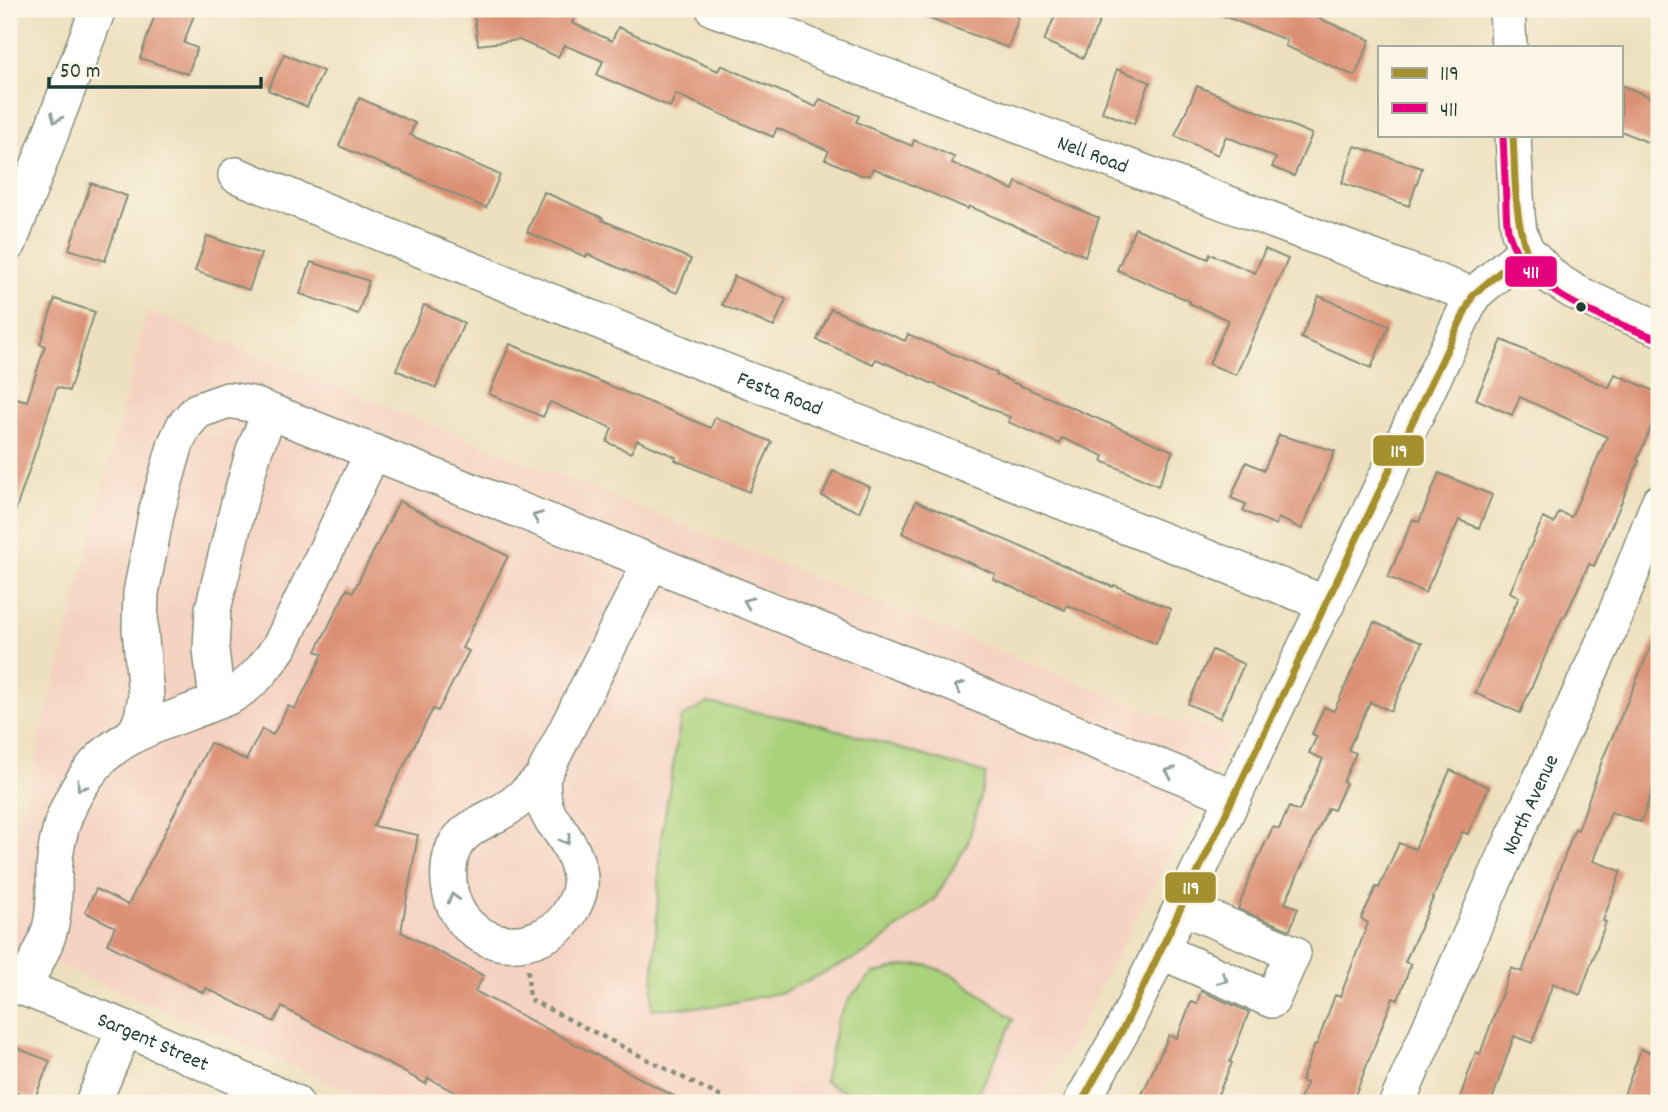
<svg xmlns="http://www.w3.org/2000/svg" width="1668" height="1112" font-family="Dekko,sans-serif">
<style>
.built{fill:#f5d2c2}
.green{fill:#aad17c;stroke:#648758;stroke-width:2}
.building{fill:#db9075}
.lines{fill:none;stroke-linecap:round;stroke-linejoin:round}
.minor-casing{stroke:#868e79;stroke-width:38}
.path{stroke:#868e79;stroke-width:4.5;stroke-dasharray:5 5;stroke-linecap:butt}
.minor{stroke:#fff;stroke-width:35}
.bus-1-casing{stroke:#fcf5e5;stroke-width:12}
.bus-2-casing{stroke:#fcf5e5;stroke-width:12}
.bus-1{stroke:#a5902f;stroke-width:7}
.bus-2{stroke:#e5007d;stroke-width:7}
.oneway{stroke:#8f9e9a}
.bus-dot{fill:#1f3d34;stroke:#fcf5e5;stroke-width:2.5}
.labels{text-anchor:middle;stroke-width:5;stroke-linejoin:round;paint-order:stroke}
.street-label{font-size:21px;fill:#1f3d34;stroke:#fcf5e5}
.line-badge{stroke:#fcf5e5;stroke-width:2.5}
.badge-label{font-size:19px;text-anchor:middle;font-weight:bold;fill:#fff}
</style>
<rect width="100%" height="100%" fill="#fcf5e5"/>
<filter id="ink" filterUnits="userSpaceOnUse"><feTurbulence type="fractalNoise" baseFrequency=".0143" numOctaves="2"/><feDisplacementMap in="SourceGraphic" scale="14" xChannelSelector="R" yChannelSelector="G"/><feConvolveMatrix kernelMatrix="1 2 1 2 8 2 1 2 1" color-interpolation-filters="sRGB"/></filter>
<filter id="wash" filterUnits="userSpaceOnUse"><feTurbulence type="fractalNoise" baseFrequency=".00686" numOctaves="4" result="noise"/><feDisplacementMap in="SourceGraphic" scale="28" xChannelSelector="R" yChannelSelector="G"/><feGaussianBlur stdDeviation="1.57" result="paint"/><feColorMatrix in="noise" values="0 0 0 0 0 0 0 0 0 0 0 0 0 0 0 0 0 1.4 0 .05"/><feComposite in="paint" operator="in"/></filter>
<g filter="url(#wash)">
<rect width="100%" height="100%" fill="#ede0be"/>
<path class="built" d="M147,311L1181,724L1184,720L1231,737L1039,1103H743L732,1097L728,1103H376L239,1042L9,944V865Z"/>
<path class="green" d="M708,703L814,723L986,774L968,843L934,900L866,953L783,992L716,1006L652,1009L661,838L681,718Z
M927,965L955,976L1014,1019L974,1103H865L824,1081L838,1020L850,997L873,974L904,966Z"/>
<g id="blocks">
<path class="building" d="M157,9H196L184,43L197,48L188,74L140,58Z
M473,9H578L572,23L612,41L618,27L718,71L721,65L816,107L820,99L859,116L856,122L912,146L914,140L954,157L952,163L1013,190L1016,182L1099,218L1085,256L969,206L968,209L873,168L870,175H861L825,159L829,151L777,128L773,137L676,94L670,107L597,75L603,61L564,45L558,57L519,40L478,45Z
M909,9H997L1019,17L1008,48L909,11Z
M1058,9H1105L1083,58L1044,41Z
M1210,9H1297L1370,40L1355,76L1285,46L1287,40L1210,11Z
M284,54L323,71L307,107L268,90Z
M1117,69L1150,82L1134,124L1102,112Z
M1621,85L1659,101V133L1654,145L1621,131Z
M1197,86L1312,134L1294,176L1272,167L1276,158L1226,136L1218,155L1175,136Z
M359,98L415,123L410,135L500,175L486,208L396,169L395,170L339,146Z
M1355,146L1422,168L1409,206L1342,183Z
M91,183L127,196L105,261L69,249Z
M544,192L603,218L602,220L691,259L677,293L587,254L586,257L527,232Z
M1135,228L1208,259L1210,254L1255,273L1265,249L1288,259L1236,375L1209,364L1228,320L1189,303L1190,301L1117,270Z
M207,236L261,254L249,290L195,271Z
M311,262L369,281L358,314L300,294Z
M734,276L786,299L774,327L722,305Z
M1319,296L1389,326L1371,368L1301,338Z
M55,299L95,312L69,391L57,387L13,518L9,517V419L16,398L27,401L45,346L40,344Z
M424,305L464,323L436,388L396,370Z
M831,309L905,341L908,334L997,373L996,375L1173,451L1158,486L1102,461L1104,456L1062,438L1060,444L1008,422L1010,417L876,359L873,364L817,340Z
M1502,340L1609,388L1615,374L1659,393V409L1637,460L1639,461L1608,534L1594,566L1589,564L1565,617L1563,616L1520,713L1475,693L1519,597L1510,592L1543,518L1554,523L1559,512L1571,517L1607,437L1520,397L1512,415L1476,399Z
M510,344L711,428L715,417L772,442L749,492L675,460L676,457L637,440L631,453L607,442L612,428L550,402L543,417L489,394Z
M1279,435L1335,451L1302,529L1278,518L1276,525L1243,511L1246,504L1231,498L1246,462L1264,470Z
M833,471L870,487L859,512L822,496Z
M1439,473L1492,495L1479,528L1459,520L1425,593L1388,577L1413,519L1419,522Z
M399,501L508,556L462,648L469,651L438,711L433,709L373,826L418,835L401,932L484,976L475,991L687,1103H475L428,1078L426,1084L282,1007L274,1022L206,988L204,993L107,944L115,927L85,912L96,889L128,905L210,743L246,760L262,729L273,735L288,706L295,709L323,654L316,651L347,589L353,592Z
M916,501L1113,587L1114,585L1171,609L1156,644L1067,605L1065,610L993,579L995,574L902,533Z
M1374,622L1422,643L1391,711L1370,702L1348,750L1356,753L1343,782L1346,783L1334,810L1328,808L1285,903L1298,908L1290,930L1238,909L1251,873L1273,827L1279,829L1289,807L1299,811L1323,759L1309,753L1317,736L1312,734L1324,707L1334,711Z
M1659,628V771L1641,822L1611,812L1593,861L1621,871L1603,921L1606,922L1580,995L1553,983L1532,1043L1514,1036L1491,1103H1458L1476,1052L1480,1054L1511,968L1522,972L1575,828L1578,830L1603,758Z
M1212,650L1244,664L1220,718L1188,704Z
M1450,770L1489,787L1468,834L1462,832L1405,962L1411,964L1398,1000L1393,998L1352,1103H1299L1306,1083L1301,1081L1315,1044H1317L1335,995L1340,997L1368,923L1361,919L1376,887L1379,888L1399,843L1415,849Z
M1201,991L1249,1012L1230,1062L1232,1063L1214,1103H1138L1169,1035L1177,1038L1191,1002L1197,1004Z
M9,1045L50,1061L34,1100L9,1090Z
M1641,1049L1659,1056V1103H1621Z"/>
</g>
</g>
<g filter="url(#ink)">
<use href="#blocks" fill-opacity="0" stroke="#868e79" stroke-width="2"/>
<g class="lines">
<g class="minor-casing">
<g id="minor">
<path id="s1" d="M714,9L765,26L829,55L1473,295"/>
<path d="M1507,9L1509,47"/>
<path d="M1513,135L1517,215L1519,232L1526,250L1553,278L1573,291L1602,305L1659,328"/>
<path id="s2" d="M236,175L691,358L1327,604"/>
<path d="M9,243L98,9"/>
<path d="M217,701L211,650L213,609L239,503L254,451L270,412"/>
<path d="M129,738L137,730L142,717L146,697L140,628L141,593L157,510L176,443L184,426L197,411L228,400L251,404L651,562L1234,797"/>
<path d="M542,778C543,791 542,804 549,815C551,820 555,823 558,828C570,845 582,865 580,887C579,896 575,904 570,912C564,923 554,931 543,936C500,957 453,931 449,883C448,870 449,854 457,842C468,827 485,821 501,812C517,803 529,791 542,778L651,562"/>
<path d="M1161,951L1272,1000L1293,953L1182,907"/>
<path id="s3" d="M9,982L125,1028L295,1103"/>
<path d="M23,987C34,965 48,944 52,919C55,903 54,887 54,871C56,830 69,795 96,764C126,730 173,720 213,703C221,700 230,697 237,692C256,680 268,663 280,646L373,452"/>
<path d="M93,1103L125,1028"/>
<path d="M1081,1103L1124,1027L1473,295L1526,250"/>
<path id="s4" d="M1397,1103L1493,883L1611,626L1659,502"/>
</g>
</g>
<path class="path" d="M528,970L529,999L733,1103"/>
<use href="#minor" class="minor"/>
<g class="bus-1-casing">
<path id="bus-1" d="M1513,135C1515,174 1514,212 1526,250
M1081,1103L1124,1027L1473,295L1526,250"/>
</g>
<g class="bus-2-casing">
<path id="bus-2" d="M1503,136C1504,157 1505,178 1506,200C1506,212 1506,226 1510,237C1528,294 1605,318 1655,338"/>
</g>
<use href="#bus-1" class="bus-1"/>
<use href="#bus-2" class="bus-2"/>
</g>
<defs><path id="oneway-chevron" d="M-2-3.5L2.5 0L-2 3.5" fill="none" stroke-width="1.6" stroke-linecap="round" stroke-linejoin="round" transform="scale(1.75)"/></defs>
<g class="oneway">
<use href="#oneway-chevron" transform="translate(56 118) rotate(111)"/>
<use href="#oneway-chevron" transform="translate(537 517) rotate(-158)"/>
<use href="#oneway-chevron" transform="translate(748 602) rotate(-158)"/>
<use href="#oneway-chevron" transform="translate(959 687) rotate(-158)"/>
<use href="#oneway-chevron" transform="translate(1170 772) rotate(-158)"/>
<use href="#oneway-chevron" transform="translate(81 786) rotate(125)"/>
<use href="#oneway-chevron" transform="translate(566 840) rotate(60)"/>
<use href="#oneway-chevron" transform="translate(453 898) rotate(-106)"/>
<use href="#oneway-chevron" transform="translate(1223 979) rotate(24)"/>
</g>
</g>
<circle class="bus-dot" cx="1581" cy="307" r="6"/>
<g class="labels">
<g class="street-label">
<text dy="7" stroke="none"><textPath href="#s1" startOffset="406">Nell Road</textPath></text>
<text dy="7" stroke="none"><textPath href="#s2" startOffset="586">Festa Road</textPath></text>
<text dy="7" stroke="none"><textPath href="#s4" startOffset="327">North Avenue</textPath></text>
<text dy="7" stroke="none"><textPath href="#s3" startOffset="156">Sargent Street</textPath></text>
</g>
</g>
<g class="line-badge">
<rect x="1504" y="255" width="54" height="33" rx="7" fill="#e5007d"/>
<rect x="1372" y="434" width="53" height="33" rx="7" fill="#a5902f"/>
<rect x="1164" y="871" width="53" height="33" rx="7" fill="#a5902f"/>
</g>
<g class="badge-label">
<text x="1531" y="278">411</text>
<text x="1399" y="457">119</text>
<text x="1191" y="894">119</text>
</g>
<rect width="1668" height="1112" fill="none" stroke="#fcf5e5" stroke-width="35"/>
<rect x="1378" y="46" width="245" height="91" fill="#fcf5e5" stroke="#a4ab9e" stroke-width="2"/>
<rect x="1392" y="68" width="35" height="10" fill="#a5902f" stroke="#a4ab9e" stroke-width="2"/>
<text x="1440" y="80" font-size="21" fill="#1f3d34">119</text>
<rect x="1392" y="103" width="35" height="10" fill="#e5007d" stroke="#a4ab9e" stroke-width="2"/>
<text x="1440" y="116" font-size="21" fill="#1f3d34">411</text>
<path d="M49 77v10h212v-10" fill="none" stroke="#1f3d34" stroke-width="3.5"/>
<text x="60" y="77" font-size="21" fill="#1f3d34" stroke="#fcf5e5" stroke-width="5" paint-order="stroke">50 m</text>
</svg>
